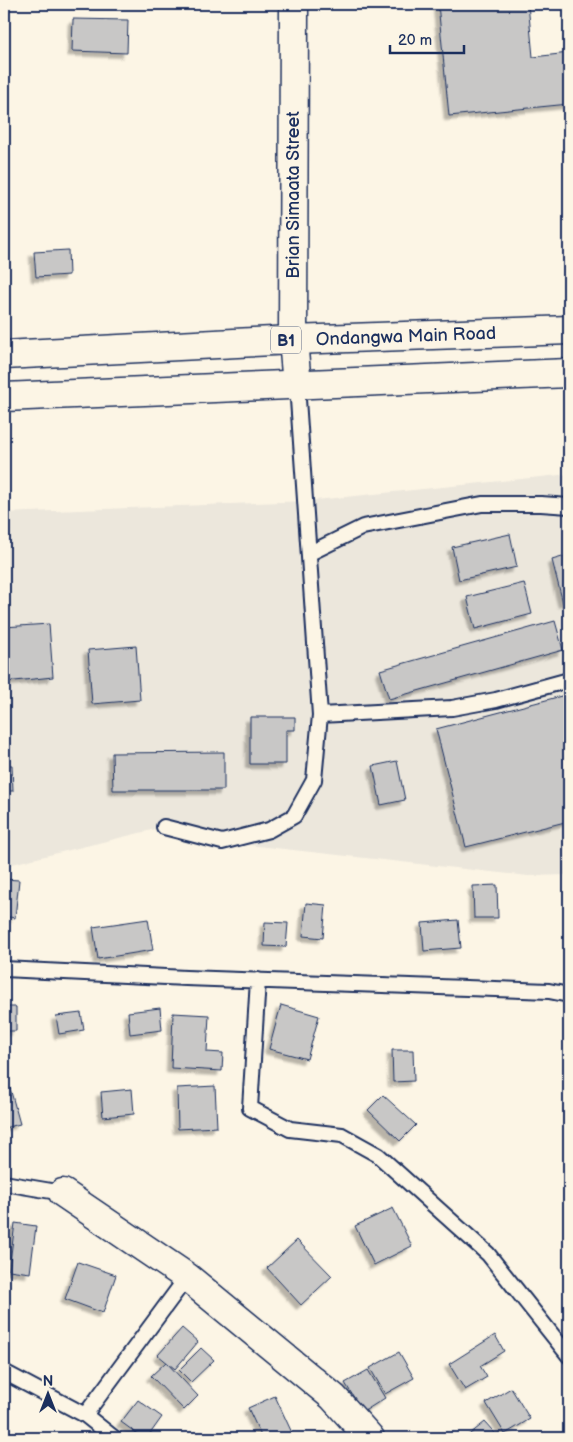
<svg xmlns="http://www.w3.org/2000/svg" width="573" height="1442" font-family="'Balsamiq Sans',sans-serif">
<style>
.built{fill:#ece7dc}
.building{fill:#c8c7c6;stroke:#1b2f5e;filter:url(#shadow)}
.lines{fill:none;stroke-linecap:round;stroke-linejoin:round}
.service-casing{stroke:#1b2f5e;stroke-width:18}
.minor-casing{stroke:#1b2f5e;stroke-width:31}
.primary-casing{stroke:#1b2f5e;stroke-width:31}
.service{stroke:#fcf5e5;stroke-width:14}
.minor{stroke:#fcf5e5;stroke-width:28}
.primary{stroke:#fcf5e5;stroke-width:28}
.labels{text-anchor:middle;stroke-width:4;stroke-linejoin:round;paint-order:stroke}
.shield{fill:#fcf5e5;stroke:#5e6a86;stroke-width:1}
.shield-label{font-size:16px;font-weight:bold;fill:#1b2f5e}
.street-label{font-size:18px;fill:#1b2f5e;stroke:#fcf5e5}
</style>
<defs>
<filter id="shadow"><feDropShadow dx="-4.5" dy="4.5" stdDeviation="1" flood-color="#0004"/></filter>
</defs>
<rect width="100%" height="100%" fill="#fcf5e5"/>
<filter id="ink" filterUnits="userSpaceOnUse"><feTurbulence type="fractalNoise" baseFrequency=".02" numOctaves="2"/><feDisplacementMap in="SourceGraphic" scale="10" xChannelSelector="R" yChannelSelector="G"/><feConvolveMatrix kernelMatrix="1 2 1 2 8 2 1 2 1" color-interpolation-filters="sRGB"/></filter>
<g filter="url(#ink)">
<path class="built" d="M569,474V875L528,876L222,842L164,827L4,866V513L306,501Z"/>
<path class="building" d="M438,4H528L533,57L569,53V104L449,116Z
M73,19L128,20L127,53L72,51Z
M68,250L69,275L36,277L34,252Z
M510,534L517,567L459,580L452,547Z
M569,555V601L563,603L552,560Z
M524,583L532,614L475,629L467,597Z
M555,621L563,650L389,699L380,670Z
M49,624L53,677L5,682L4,627Z
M136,646L140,700L92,704L88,650Z
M569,694V821L466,847L436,729Z
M250,717H295V730H286V764H250Z
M224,752V790H113L112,753Z
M397,761L405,800L381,805L373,766Z
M4,765H12L13,791H4Z
M4,879L19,880L15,918L4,916Z
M497,885L498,918H474L473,886Z
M306,903L326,905L323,938L303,936Z
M148,919L153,950L98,959L93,927Z
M458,920L461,948L424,951L422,923Z
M265,922L288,923L286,947L264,946Z
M281,1005L319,1016L307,1059L269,1049Z
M4,1007H16V1031H4Z
M160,1008L162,1030L130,1034L128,1012Z
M81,1013L84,1030L59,1034L56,1016Z
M173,1013L209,1015L207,1052L223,1053L222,1071L171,1068Z
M392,1050H413L414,1081L393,1082Z
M4,1070H5L20,1124L4,1128Z
M215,1086L217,1127L178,1129L177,1088Z
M132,1089L134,1114L103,1117L101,1092Z
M383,1095L416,1125L400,1141L368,1110Z
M393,1208L412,1246L374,1265L355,1226Z
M4,1220H7L5,1263H4Z
M15,1223L36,1226L30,1273L9,1270Z
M297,1240L332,1276L301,1305L267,1268Z
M78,1262L116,1275L103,1313L65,1299Z
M182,1328L198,1342L175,1369L158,1355Z
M495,1335L504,1351L480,1366L487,1377L465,1390L449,1364Z
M201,1348L214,1360L191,1382L179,1370Z
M399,1352L414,1378L385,1394L370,1368Z
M166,1362L198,1396L184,1410L151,1376Z
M368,1370L385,1398L363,1412L345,1383Z
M511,1388L530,1419L505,1434L486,1403Z
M275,1396L293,1435L286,1438H280L278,1433L267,1438H262L248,1408Z
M138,1400L162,1417L147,1438H143L121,1422Z
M485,1422L499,1438H465Z"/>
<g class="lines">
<g class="service-casing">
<path id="service" d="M310,553L363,527L482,504H541L569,506
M320,715L452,708L496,700L569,680
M164,827L222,842L269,830L294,816L314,780L320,715L297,385
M4,969L186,978L549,991L569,995
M258,980L250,1108L290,1129L342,1135L378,1155L488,1254L569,1356
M4,1183L63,1193
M4,1372L85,1415L114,1438
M85,1415L187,1277"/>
</g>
<g class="minor-casing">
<path id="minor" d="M294,4L293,340L297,385
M63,1193L187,1277L333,1397L370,1438"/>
</g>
<g class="primary-casing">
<path id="primary" d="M4,355L293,340L569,330
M4,397L569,373"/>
</g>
<use href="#service" class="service"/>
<use href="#minor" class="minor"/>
<use href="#primary" class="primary"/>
</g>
</g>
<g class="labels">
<rect class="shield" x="271" y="326.5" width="30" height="27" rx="4"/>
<g class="shield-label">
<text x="286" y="346">B1</text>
</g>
<g class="street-label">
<text transform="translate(293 195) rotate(-90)" y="6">Brian Simaata Street</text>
<text transform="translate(406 336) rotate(-2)" y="6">Ondangwa Main Road</text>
</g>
</g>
<rect width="573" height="1442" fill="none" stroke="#fcf5e5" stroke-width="20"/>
<rect x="10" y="10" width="553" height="1422" fill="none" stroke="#1b2f5e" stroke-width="2" filter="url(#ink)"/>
<g transform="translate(48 1394)" stroke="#fcf5e5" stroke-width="4" paint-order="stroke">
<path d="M0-4L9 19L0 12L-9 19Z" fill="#1b2f5e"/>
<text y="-8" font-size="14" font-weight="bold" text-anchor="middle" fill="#1b2f5e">N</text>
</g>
<path d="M390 45v8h74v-8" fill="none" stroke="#1b2f5e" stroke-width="2.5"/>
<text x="398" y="45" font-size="15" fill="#1b2f5e" stroke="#fcf5e5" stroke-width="4" paint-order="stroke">20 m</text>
</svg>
